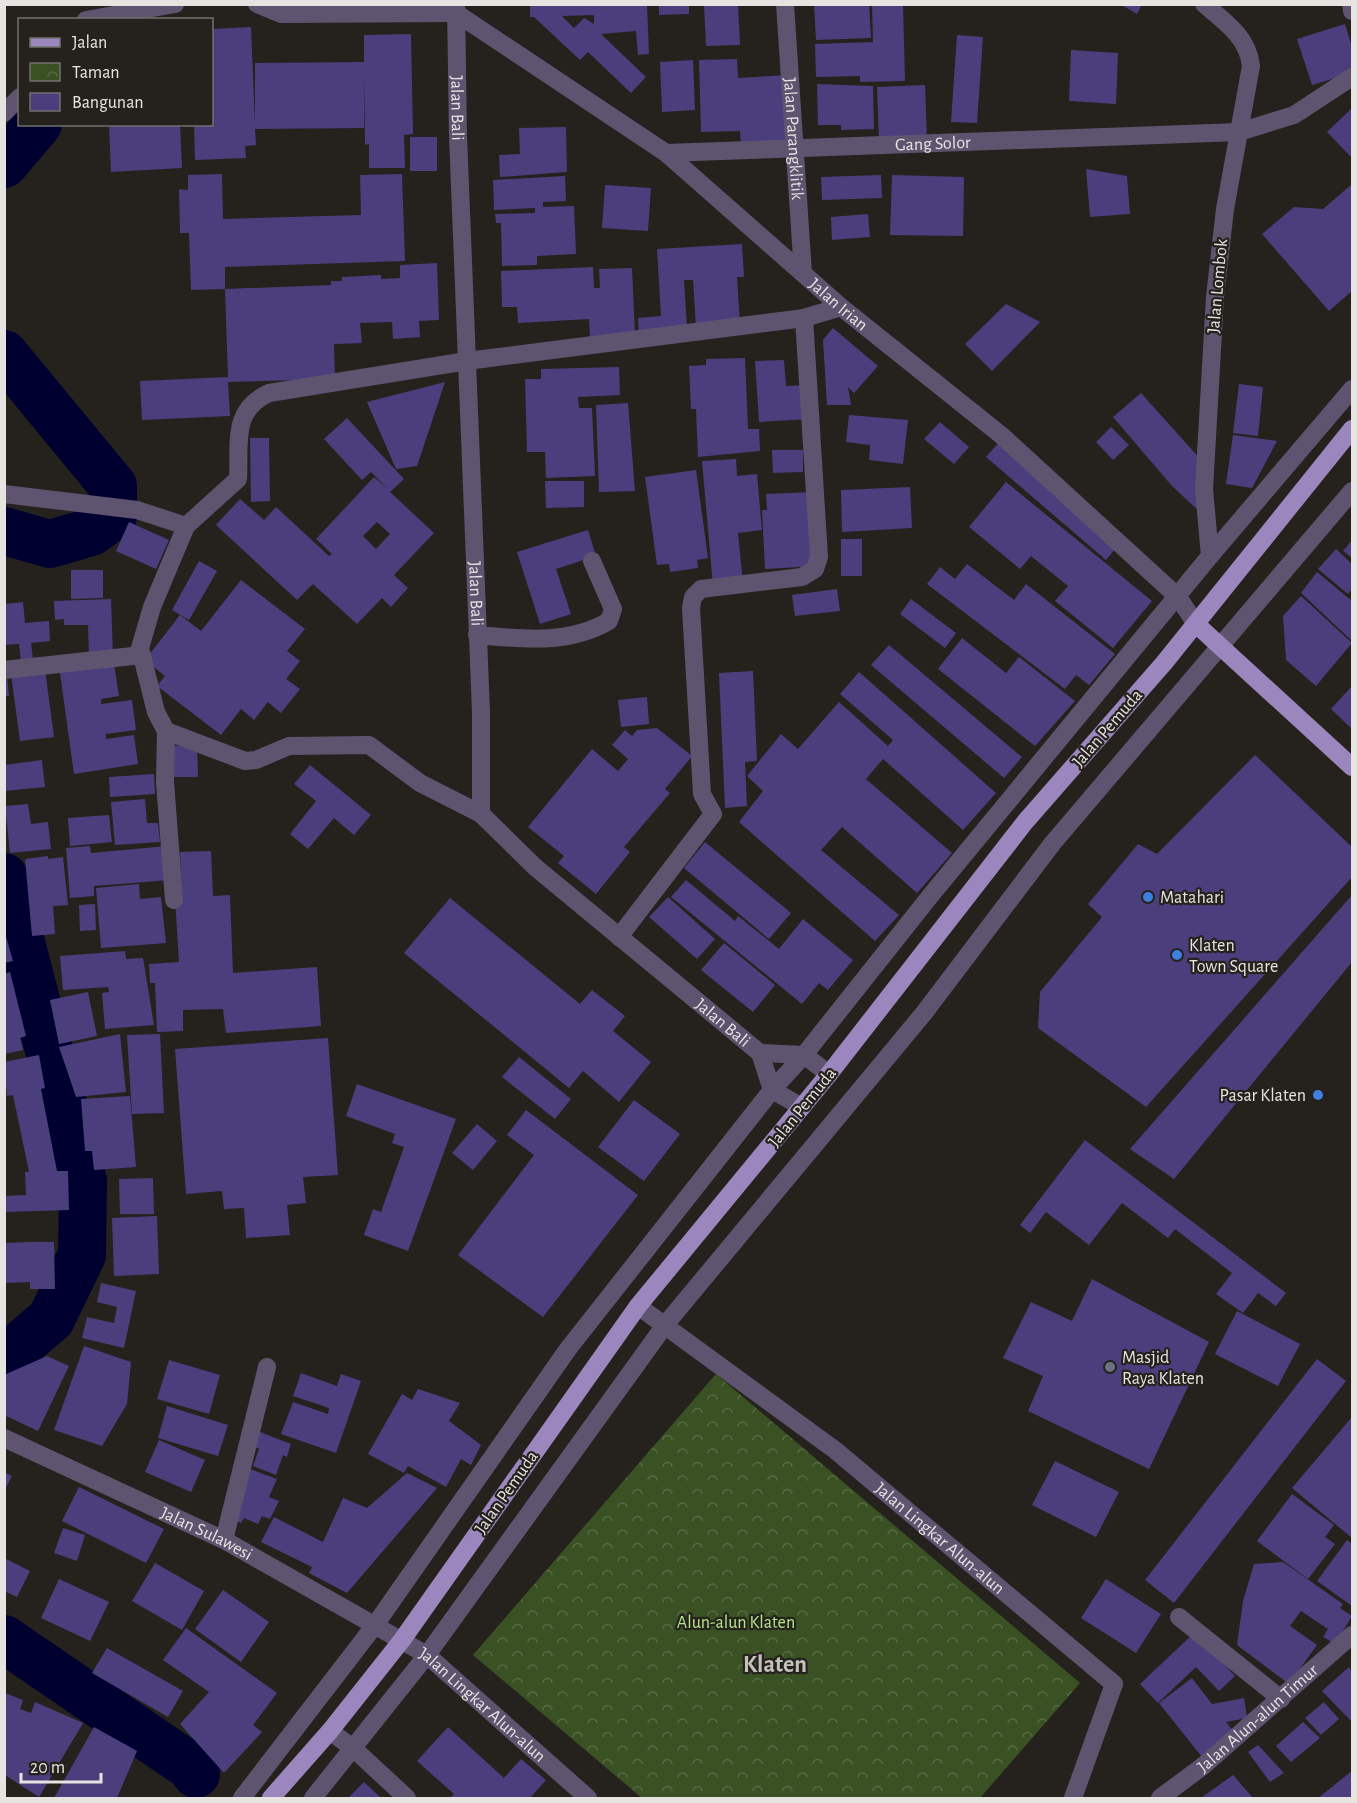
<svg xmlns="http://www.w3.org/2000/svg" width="1357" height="1803" font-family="'Alegreya Sans',sans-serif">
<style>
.park{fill:url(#park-crowns)}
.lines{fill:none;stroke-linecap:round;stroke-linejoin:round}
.river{stroke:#000030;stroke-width:48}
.building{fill:#4b3e7c;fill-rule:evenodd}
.minor{stroke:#5f5470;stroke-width:18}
.major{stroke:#9c86be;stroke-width:18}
.shop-dot{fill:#3f7fe0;stroke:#25221e;stroke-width:2}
.worship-dot{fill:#6b7280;stroke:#25221e;stroke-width:2}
.labels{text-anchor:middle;stroke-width:4.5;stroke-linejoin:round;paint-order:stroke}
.street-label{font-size:18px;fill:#e6e4e1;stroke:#25221e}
.poi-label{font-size:18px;fill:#e6e4e1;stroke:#25221e;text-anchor:start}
.park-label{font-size:18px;fill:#b5e689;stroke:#25221e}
.district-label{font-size:24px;font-weight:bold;fill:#c4c0ba;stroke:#25221e}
</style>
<defs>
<pattern id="park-crowns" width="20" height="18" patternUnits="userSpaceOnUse" patternTransform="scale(1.5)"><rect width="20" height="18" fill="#3a5223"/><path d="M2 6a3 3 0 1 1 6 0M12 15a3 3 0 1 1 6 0" fill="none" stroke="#566b43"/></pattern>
</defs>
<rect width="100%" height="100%" fill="#25221e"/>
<path class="park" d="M716,1374L1080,1683L980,1798H642L473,1655Z"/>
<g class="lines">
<path class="river" d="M4,164L38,124
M4,354L113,486V516L91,532L50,544L4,531
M4,877L83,1181L82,1255L51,1319L4,1359
M4,1639L190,1766L196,1774"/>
</g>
<path class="building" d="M530,4H647L649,54L638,55L636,31L601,34L646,77L631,93L588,52L580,60L534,17H530ZM594,15V24L584,18L574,28L562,16Z
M659,4H689V14L659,15Z
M738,4L740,45L706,46L704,5Z
M814,4H869L871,38L816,40Z
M872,4H903L905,81L860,82V76L816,77L815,44L873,42Z
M1120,4H1142L1137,14Z
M1345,24L1352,47V73L1312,85L1297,39Z
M251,27L255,125V63L364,62V35L411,34L413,134L404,135L405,168H369V144L365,145L364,76V128L255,129L256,145L245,146L246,158L195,160L194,124H212V29Z
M957,35L983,37L977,123L951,122Z
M1071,50L1118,53L1116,104L1069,101Z
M737,59L738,78L787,75L790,145L741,147L740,131L701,132L699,60Z
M693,60L695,110L662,112L660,62Z
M817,84L873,86L874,129L841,130V125H818Z
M925,85L927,139L879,141L877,87Z
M1352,108V158L1327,132Z
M109,124H180L182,168L111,172Z
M566,127L567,172L500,177L499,155L520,154L519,128Z
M410,137H437V171H410Z
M1086,169L1127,176L1130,214L1090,217Z
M222,174L223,219L361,215L360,175L402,174L405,261L225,267V289L191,290L189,233H180L179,189L188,190V175Z
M881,175L882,198L822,200L821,177Z
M892,175L964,177L963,236L890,235Z
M565,176L566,201L543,202V207L574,206L576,254L537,256V265L502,266L501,223H496L495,214L535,213V208L494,210L493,180Z
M605,185L651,188L648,231L602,228Z
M1351,185L1352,291L1329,311L1262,234L1294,207L1323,209Z
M868,214L870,237L832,240L831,217Z
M742,244L744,277H737L740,324L696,327L693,280H684L687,328L639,338L638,318L661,316L657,249Z
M437,263L439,320L419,321L420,337L393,339L392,322L360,323L362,343L334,344L335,379L228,382L230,416L142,420L140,381L228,377L225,289L331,285V281H342V277L381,275V279L400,278V265Z
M593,267L594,288H600L599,269L632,268L635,335L590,337L589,319L518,323L517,307H502L501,271Z
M1006,304L1040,322L992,371L965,344Z
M833,328L878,366L854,393L848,387L851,405H827L823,340Z
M745,358L748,429H759L760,451L698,457L696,409H691L689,366L706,365V359Z
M784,360L786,386L806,385L809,419L759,422L755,361Z
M619,367L620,395L578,397L579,408H592L595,476L546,478L545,452H527L525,379H541V369Z
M445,382L417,466L396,469L367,402Z
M1239,384L1263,387L1258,436L1233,433Z
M1141,393L1202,461L1200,512L1172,486L1113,417Z
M628,403L635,491L599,492L596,405Z
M849,415L908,420L903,464L869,460L870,445L846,442Z
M347,418L404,479L390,492L434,533L394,575L408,588L391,607L382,598L357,624L313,584L297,600L216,525L240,499L264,520L276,507L329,556L332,554L316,539L374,477L388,489L371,472L362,480L324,439ZM377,522L390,534L376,549L363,536Z
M940,422L969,447L954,464L924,439Z
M1111,427L1129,445L1113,460L1096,442Z
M1233,435L1277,441L1252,488L1226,484Z
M250,438H269L270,501L251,502Z
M1000,441L1119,544L1106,560L986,457Z
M772,450H803V472L773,473Z
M736,459L737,476L757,474L762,530L738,533L743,583L713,586L702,461Z
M696,470L708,558L697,560L698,568L670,572L669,564L657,565L645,477Z
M545,481H584V507L546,508Z
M1006,482L1152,601L1113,648L1055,601L1068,586L1031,556L1020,569L969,527Z
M910,487L912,528L842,532L841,490Z
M814,492L816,566L765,569L762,510H767L766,494Z
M129,522L169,540L156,569L116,551Z
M588,530L596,556L556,569L571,614L540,624L517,552Z
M841,539H862V576H841Z
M1352,540V558L1343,551Z
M1336,549L1352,564V589L1348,594L1318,569Z
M199,561L217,571L189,620L172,610Z
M967,564L1014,600L1026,584L1115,654L1089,685L1076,675L1065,689L927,584L940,567L955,579Z
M71,570H103V598L71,599Z
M1317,572L1352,601V641L1301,593Z
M241,580L305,629L287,651L300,661L286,679L300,689L281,713L268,702L254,720L241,709L221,735L157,686L165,676L145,660L180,615L201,631Z
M837,589L840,611L795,616L792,595Z
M1301,596L1352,643L1316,686L1286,660L1283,616Z
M111,599L113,655L89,656L88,625H64V619L55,620L54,601Z
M911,599L956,633L945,648L900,614Z
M23,602L25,623L49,621L50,641L31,643L33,660L21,661L19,644L4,645V604Z
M962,638L1006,673L1019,657L1075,701L1035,746L938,669Z
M889,645L1022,757L1004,778L871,665Z
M114,664L119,696L101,699V704L132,700L136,730L106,734V739L134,735L138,764L74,774L59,666Z
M45,670L54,737L20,741L11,674Z
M753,671L757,761L745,762L747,806L725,808L719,673Z
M859,672L996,793L963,830L883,759L866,779L952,853L917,893L842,827L821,850L899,915L875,941L739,822L763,791L747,776L781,734L798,749L839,702L888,746L893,740L840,694Z
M7,675L9,696H4V676Z
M1352,686V729L1331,709Z
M647,697L649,724L621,727L618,700Z
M657,728L692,756L665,789L670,793L624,847L630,852L596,894L558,863L564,856L528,827L592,749L618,771L628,759L612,745L625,730L632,736L637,730Z
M197,745L198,777H172L169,746Z
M1255,755L1352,847V877L1146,1107L1038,1028L1040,992L1102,917L1088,904L1138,844L1157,854Z
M42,760L45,787L4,791V765Z
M310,765L371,815L354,835L334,818L308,849L290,834L316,801L294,784Z
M154,774L155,794L110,797L109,777Z
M145,799L147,823H158L160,842L115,845L111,802Z
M28,804L31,824L48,822L51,849L10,853L5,806Z
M109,815L112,842L70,846L68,818Z
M705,842L791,913L769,939L684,868Z
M90,846L91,853L167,846L170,880L94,886V896L70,898L66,848Z
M211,851L213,896L230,895L233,973L317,967L321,1026L226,1033L223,1009L183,1010V1031L157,1032L155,983H150L149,964L179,962L175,898H182L180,852Z
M48,856V859L63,857L68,905L53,906L55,934L32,936L25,859Z
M686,880L735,921L738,916L779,949L803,919L853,960L828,990L819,983L802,1004L671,897Z
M139,884L140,899L161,897L166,943L101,948L96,888Z
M1352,895V962L1174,1179L1130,1149Z
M668,897L715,939L697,959L649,917Z
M450,898L580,1004L592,990L625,1016L613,1031L651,1062L619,1102L583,1071L569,1088L404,953Z
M95,904L96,930L80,931L79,905Z
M4,930L13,961L4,963Z
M724,943L775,985L753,1012L701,970Z
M125,951L126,959L143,958L154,1025L105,1029L102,993L109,992L108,987L63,990L60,956Z
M10,972L26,1036L20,1038L23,1050L4,1054V974Z
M88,992L97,1036L59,1044L50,1000Z
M120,1034L126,1092L76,1097L59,1047Z
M160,1034L164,1113L132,1114L127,1035Z
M328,1038L338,1175L303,1177L306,1203L287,1205L290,1235L246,1238L244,1208L224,1209L222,1191L186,1194L175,1049Z
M39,1055L45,1088L41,1089L57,1171H68L69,1210L4,1212V1196L26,1195L25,1172H29L13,1095L7,1096L4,1062Z
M519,1057L571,1099L555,1119L502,1077Z
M357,1084L456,1119L408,1251L364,1235L373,1209L381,1212L404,1147L392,1143L395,1134L346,1116Z
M130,1096L136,1167L94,1170L92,1151H85L81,1099Z
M634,1100L680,1134L644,1181L598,1147Z
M526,1110L638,1195L543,1317L458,1255L534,1155L507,1135Z
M477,1124L497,1141L473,1170L452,1153Z
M1085,1140L1286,1293L1276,1306L1258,1293L1243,1313L1216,1294L1232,1273L1175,1229L1168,1238L1122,1203L1089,1245L1046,1212L1030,1233L1020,1225Z
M153,1178L154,1214H120L119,1179Z
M157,1216L159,1274L114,1276L112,1218Z
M30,1242H54L55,1289H30V1282L5,1283V1243Z
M1092,1279L1209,1342L1149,1469L1028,1411L1043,1376L1003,1358L1031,1302L1072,1321Z
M101,1283L136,1291L124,1348L82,1338L87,1317L114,1323L117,1307L97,1302Z
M1237,1311L1300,1344L1278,1386L1215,1354Z
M84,1346L131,1362L127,1404L102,1446L54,1430Z
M47,1356L69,1366L38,1431L4,1415V1375Z
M1317,1359L1346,1381L1174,1603L1145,1580Z
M169,1360L220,1375L209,1414L157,1399Z
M301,1373L337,1386L341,1374L361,1381L336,1453L281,1434L293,1402L328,1414L329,1408L293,1396Z
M418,1389L460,1403L449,1421L481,1445L471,1465L461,1459L446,1487L408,1466L404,1473L368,1454L402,1394L412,1400Z
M167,1406L228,1425L218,1456L158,1438Z
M1352,1417V1538L1292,1488Z
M255,1430L291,1444L287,1457L283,1455L276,1475L253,1466L259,1449L250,1445Z
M159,1440L205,1460L191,1492L145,1472Z
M1055,1461L1119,1492L1096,1537L1032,1505Z
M245,1467L277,1479L269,1497L279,1501L270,1519L262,1516L258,1524L244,1518L241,1523L231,1519Z
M4,1472L12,1476L4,1491Z
M407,1473L437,1488L347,1593L309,1573L312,1567L261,1542L274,1517L323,1542L343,1498L367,1508Z
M79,1487L164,1529L146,1563L62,1521Z
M1292,1494L1334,1525L1325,1537L1335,1544L1308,1579L1257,1541Z
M63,1528L85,1535L77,1561L54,1553Z
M1347,1540L1352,1544V1606L1317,1581Z
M4,1558L30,1571L17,1597L4,1591Z
M1283,1562L1343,1604L1340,1608L1352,1616L1335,1644L1323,1637L1328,1629L1301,1611L1290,1626L1317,1645L1289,1684L1237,1645L1243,1601L1254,1564Z
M155,1563L204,1591L182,1630L132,1601Z
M59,1579L109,1602L90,1641L41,1618Z
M1106,1579L1161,1614L1136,1653L1081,1618Z
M223,1590L269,1622L241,1662L195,1629Z
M186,1628L277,1693L253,1725L262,1732L224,1773L180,1724L209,1692L163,1660Z
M1194,1633L1235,1676L1219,1691L1196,1667L1158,1703L1140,1684Z
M107,1648L183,1691L168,1717L92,1673Z
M1349,1667L1352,1672V1722L1322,1691Z
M1192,1678L1212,1704L1244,1698L1247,1718L1226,1722L1234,1732L1202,1757L1159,1703Z
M5,1693L23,1700L20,1709L31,1713L35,1702L83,1723L39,1797L5,1775Z
M1324,1702L1339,1719L1321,1735L1305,1718Z
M1303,1722L1320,1738L1291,1762L1276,1746Z
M94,1727L137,1751L117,1798H54Z
M448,1727L504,1778L521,1759L546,1780L530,1798H450L454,1794L417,1761Z
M1258,1745L1284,1773L1270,1782L1248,1752Z
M1352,1771V1798H1318Z
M1233,1775L1253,1798H1201Z
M364,1782L381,1798H348Z"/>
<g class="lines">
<g class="minor">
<path d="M257,4L281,14L456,13"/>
<path id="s1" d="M456,4L458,136L481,712V814L535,867L760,1053L772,1090L802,1107"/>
<path id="s2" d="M785,4L803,273"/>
<path d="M1204,4C1225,22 1248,37 1251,66L1225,209L1215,297L1204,489L1210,556"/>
<path d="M1351,4L1352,11"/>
<path id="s3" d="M456,13L666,153L841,307L1001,435L1178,597L1196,624"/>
<path d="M86,20L175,4"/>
<path d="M4,113L20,97"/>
<path id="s4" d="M666,153L1239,132L1294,115L1352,77"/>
<path d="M4,494L137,510L186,526"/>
<path d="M477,635C522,639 568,645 609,621L613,609L592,561"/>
<path d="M4,670L142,655"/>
<path d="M166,731L245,761L256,760L289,746L369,745L420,783L481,814"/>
<path d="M174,900L165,782L166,731L156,712L140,648L152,607L186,526L238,479C240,444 231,410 269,393L467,361L804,318L841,307"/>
<path d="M619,937L713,814L702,794L691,608L693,597L701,589L802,577L815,569L819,557L804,318"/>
<path d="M760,1053L804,1055L829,1074"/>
<path id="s5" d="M638,1306L835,1450L1114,1684L1073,1798"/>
<path id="s6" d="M4,1438L224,1540L427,1655L588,1798"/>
<path d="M224,1540L267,1367"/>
<path d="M1179,1617L1281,1699"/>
<path d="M330,1731L354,1749L407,1798"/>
<path d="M242,1798L375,1625L568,1349L772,1090L804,1055L931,895L1210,556L1352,389"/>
<path d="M313,1798L427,1655L665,1325L924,1013L1052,844L1352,491"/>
<path id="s7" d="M1160,1798L1203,1766L1352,1635"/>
</g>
<path class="major" d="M1196,624L1352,767
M271,1798L330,1731L402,1640L638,1306L829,1074L1025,822L1164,663L1352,429"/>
</g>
<g class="shop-dot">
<circle cx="1148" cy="897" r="6"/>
<circle cx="1177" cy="955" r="6"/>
<circle cx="1318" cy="1095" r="6"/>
</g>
<circle class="worship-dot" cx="1110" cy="1367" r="6"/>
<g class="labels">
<g class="street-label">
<text dy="6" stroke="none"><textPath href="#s1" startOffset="104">Jalan Bali</textPath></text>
<text dy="6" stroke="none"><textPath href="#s2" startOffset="135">Jalan Parangklitik</textPath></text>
<text dy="6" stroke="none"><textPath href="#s4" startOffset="267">Gang Solor</textPath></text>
<text transform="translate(1217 286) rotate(-85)" y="6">Jalan Lombok</text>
<text dy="6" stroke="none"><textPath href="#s3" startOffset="482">Jalan Irian</textPath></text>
<text dy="6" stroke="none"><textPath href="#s1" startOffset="590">Jalan Bali</textPath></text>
<text transform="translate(1107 728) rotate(-49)" y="6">Jalan Pemuda</text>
<text dy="6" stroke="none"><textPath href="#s1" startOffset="1130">Jalan Bali</textPath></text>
<text transform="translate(802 1107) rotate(-51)" y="6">Jalan Pemuda</text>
<text transform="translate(506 1492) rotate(-55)" y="6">Jalan Pemuda</text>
<text dy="6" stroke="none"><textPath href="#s6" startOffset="224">Jalan Sulawesi</textPath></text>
<text dy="6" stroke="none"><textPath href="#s5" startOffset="381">Jalan Lingkar Alun-alun</textPath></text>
<text dy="6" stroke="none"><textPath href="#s6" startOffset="550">Jalan Lingkar Alun-alun</textPath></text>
<text dy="6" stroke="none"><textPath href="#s7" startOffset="126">Jalan Alun-alun Timur</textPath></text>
</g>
<g class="poi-label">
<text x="1160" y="903">Matahari</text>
<text x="1189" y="951">Klaten<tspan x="1189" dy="21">Town Square</tspan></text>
<text x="1306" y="1101" text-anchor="end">Pasar Klaten</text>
<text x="1122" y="1363">Masjid<tspan x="1122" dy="21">Raya Klaten</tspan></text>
</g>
<g class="park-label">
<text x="736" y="1628">Alun-alun Klaten</text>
</g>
<g class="district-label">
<text x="775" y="1672">Klaten</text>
</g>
</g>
<rect width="1357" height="1803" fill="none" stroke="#e6e4e1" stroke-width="12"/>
<rect x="18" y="18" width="195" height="108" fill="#25221e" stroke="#72706c" stroke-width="1.5"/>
<rect x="30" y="38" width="30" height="9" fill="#9c86be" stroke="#72706c" stroke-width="1.5"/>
<text x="72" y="48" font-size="18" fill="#e6e4e1">Jalan</text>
<rect x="30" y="63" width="30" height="18" fill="url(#park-crowns)" stroke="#72706c" stroke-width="1.5"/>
<text x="72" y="78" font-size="18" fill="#e6e4e1">Taman</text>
<rect x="30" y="93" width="30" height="18" fill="#4b3e7c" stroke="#72706c" stroke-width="1.5"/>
<text x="72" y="108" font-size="18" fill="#e6e4e1">Bangunan</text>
<path d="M21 1773v9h80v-9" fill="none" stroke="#e6e4e1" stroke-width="3"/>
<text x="30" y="1773" font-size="18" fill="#e6e4e1" stroke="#25221e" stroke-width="4.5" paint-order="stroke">20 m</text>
</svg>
